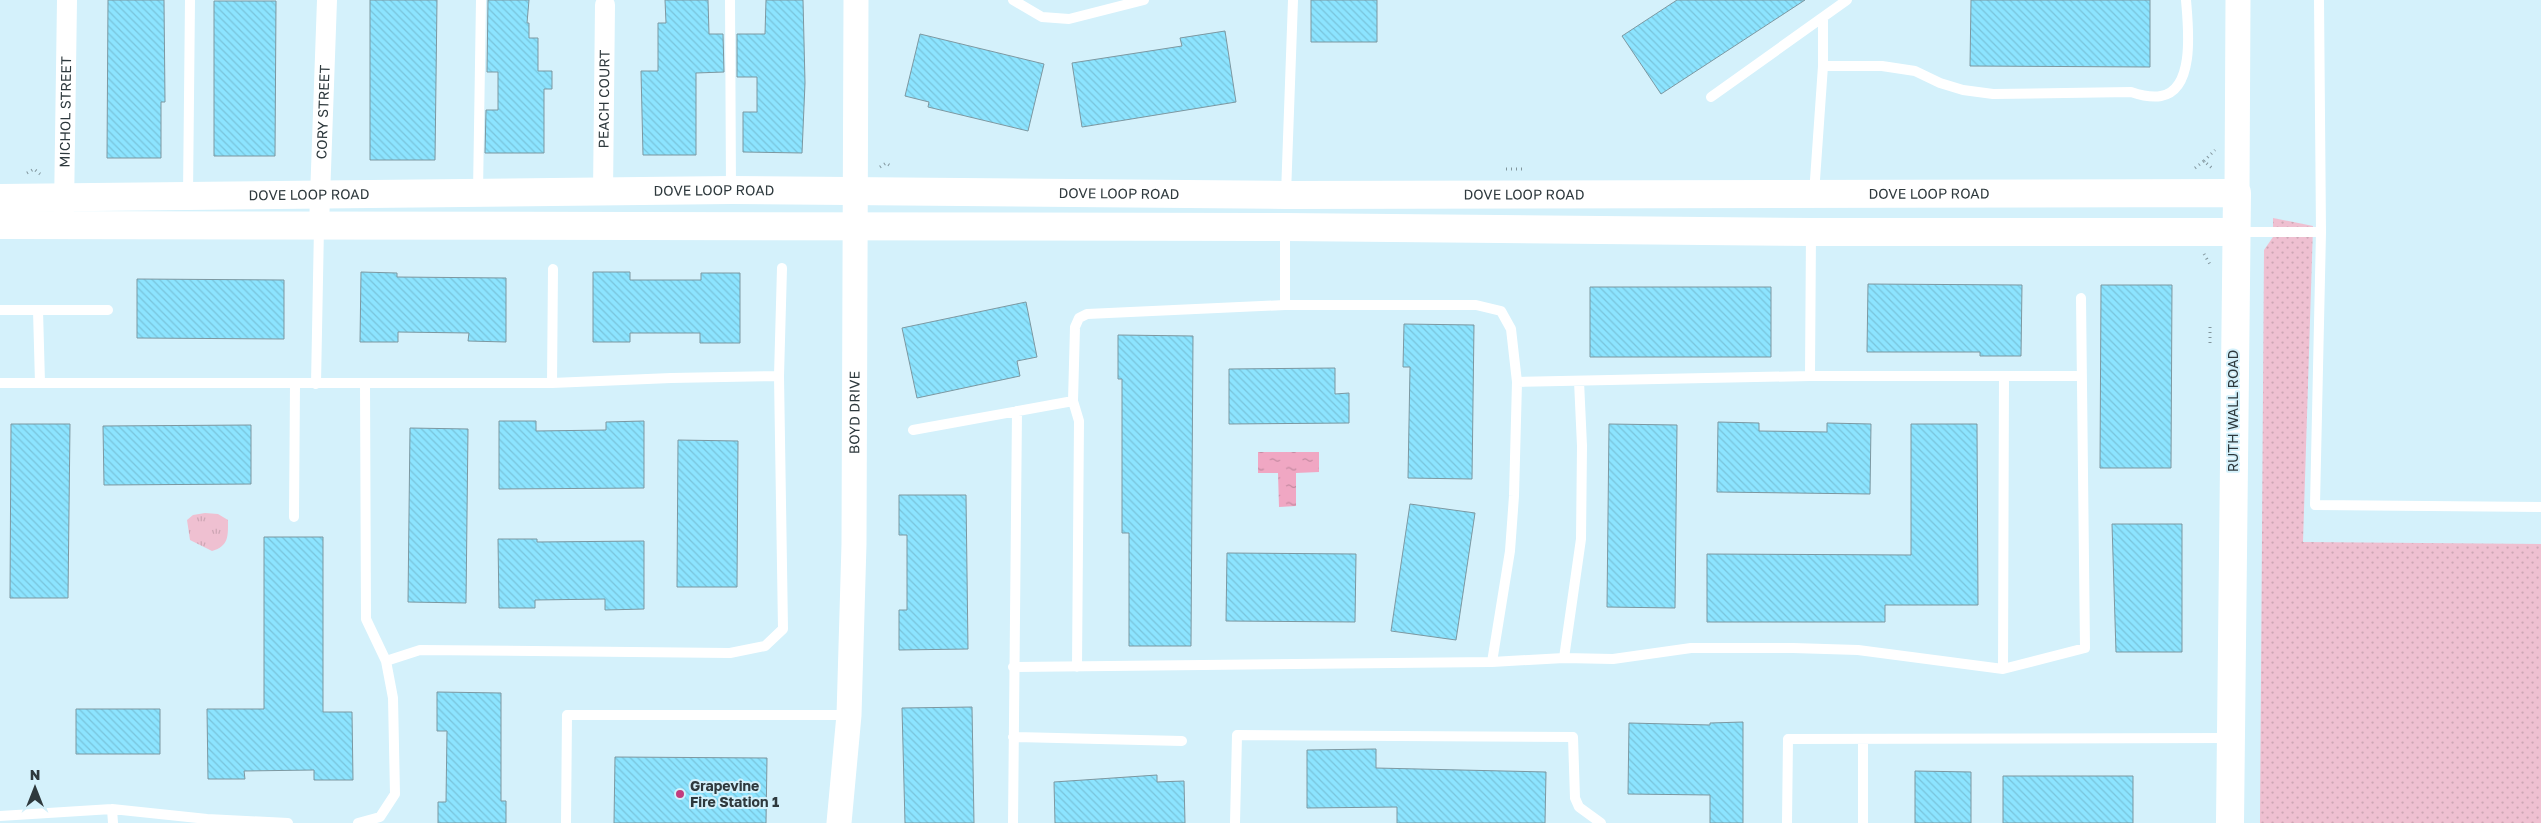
<svg xmlns="http://www.w3.org/2000/svg" width="2541" height="823" font-family="'Golos Text',sans-serif">
<style>
.grass{fill:url(#grass-dots)}
.park{fill:url(#park-tufts)}
.water{fill:url(#water-ripples)}
.building{fill:url(#building-back-hatch);stroke:#7d98a1}
.lines{fill:none;stroke-linecap:round;stroke-linejoin:round}
.path{stroke:#81959c;stroke-width:3;stroke-dasharray:1 4;stroke-linecap:butt}
.service{stroke:#fff;stroke-width:10}
.minor{stroke:#fff;stroke-width:20}
.tertiary{stroke:#fff;stroke-width:25}
.secondary{stroke:#fff;stroke-width:28}
.poi-dot{fill:#c23c7e;stroke:#d4f1fb;stroke-width:2}
.labels{text-anchor:middle;stroke-width:4;stroke-linejoin:round;paint-order:stroke}
.street-label{font-size:14px;fill:#2e393d;stroke:#d4f1fb}
.poi-label{font-size:14px;font-weight:bold;fill:#2e393d;stroke:#d4f1fb;text-anchor:start}
</style>
<defs>
<pattern id="grass-dots" width="8" height="8" patternUnits="userSpaceOnUse" patternTransform="scale(1.25)"><rect width="8" height="8" fill="#efc0d1"/><path d="M2 2h.1M6 6h.1" fill="none" stroke="#cda6b4" stroke-width="1.8" stroke-linecap="round"/></pattern>
<pattern id="park-tufts" width="24" height="20" patternUnits="userSpaceOnUse" patternTransform="scale(1.25)"><rect width="24" height="20" fill="#efc0d1"/><path d="M3 7l-1-3M5 7V3M7 7l1-3M15 17l-1-3M17 17v-4M19 17l1-3" fill="none" stroke="#cda6b4"/></pattern>
<pattern id="water-ripples" width="26" height="14" patternUnits="userSpaceOnUse" patternTransform="scale(1.25)"><rect width="26" height="14" fill="#f0a7c3"/><path d="M2 4q2-2 4 0t4 0M15 11q2-2 4 0t4 0" fill="none" stroke="#c389a0"/></pattern>
<pattern id="building-back-hatch" width="6" height="6" patternUnits="userSpaceOnUse" patternTransform="scale(1.25)"><rect width="6" height="6" fill="#8ce4ff"/><path d="M-1 5l2 2M0 0l6 6M5-1l2 2" fill="none" stroke="#79c4db"/></pattern>
</defs>
<rect width="100%" height="100%" fill="#d4f1fb"/>
<path class="grass" d="M2273,218L2313,226L2303,542L2541,544V823H2260L2264,250L2273,237Z"/>
<path class="park" d="M205,513L218,514L228,520C228,536 229,546 212,551L190,540L187,520L193,515Z"/>
<path class="water" d="M1258,452H1319V472L1296,473V506L1279,507L1278,473H1258Z"/>
<path class="building" d="M108,0H164L165,102H161V158H107Z
M370,0H437L435,160H370Z
M488,0H529L527,23H529V38H538V71H552V89H544V153H485L486,110H498V72H487Z
M665,0H708L709,34H723L724,72L696,73V155H643L641,71H658V23H666Z
M766,0H803L805,83L802,153L743,152V112H757V77H737V34H765Z
M1311,0H1377V42H1311Z
M1677,0H1805L1661,94L1622,36Z
M1971,0H2150V67L1970,66Z
M214,1H276L275,156H214Z
M1225,31L1236,102L1082,127L1072,63L1182,46L1180,38Z
M920,34L1044,64L1028,131L928,107L929,102L905,96Z
M361,272L397,273V277L506,278V342L468,341L469,333L398,332V342H360Z
M593,272H630V280H701V273H740V343H700V333H630V342H593Z
M137,279L284,280V339L137,338Z
M1868,284L2022,285L2021,356H1980V352H1867Z
M2101,285H2172L2171,468H2100Z
M1590,287H1771V357H1590Z
M1026,302L1037,357L1017,361L1020,376L917,398L902,328Z
M1404,324L1474,325L1472,479L1408,478L1410,367H1403Z
M1118,335L1193,336L1191,646H1129V533H1122V379H1118Z
M1335,368V394L1349,393V423L1229,424V369Z
M499,421H536V431L606,430V422L644,421V488L499,489Z
M1718,422L1759,423V431L1827,432V423L1871,424L1870,494L1717,492Z
M11,424H70L68,598H10Z
M1609,424L1677,425L1675,608L1607,607Z
M1911,424H1977L1978,605H1885V622H1707V554L1911,555Z
M251,425V484L104,485L103,426Z
M410,428L468,429L466,603L408,602Z
M678,440L738,441L737,587H677Z
M899,495H966L968,649L899,650V610H907V535H899Z
M1410,504L1475,513L1456,640L1391,631Z
M2112,524H2182V652H2116Z
M264,537H323V712H352L353,780H314V770L244,771L245,779H208L207,709H264Z
M498,539H537V542L644,541V609L605,610V599L535,600V608H499Z
M1227,553L1356,554L1355,622L1226,621Z
M437,692L501,693V801H506V823H438V802H446L447,731H437Z
M972,707L974,823H905L902,708Z
M76,709H160V754H76Z
M1743,722V823H1710V795L1628,794L1629,723L1710,725V723Z
M1376,749V768L1546,772L1545,823H1397V807L1307,808V750Z
M615,757L767,758L766,823H614Z
M1915,771L1971,772V823H1915Z
M1157,775V782L1184,781L1185,823H1055L1054,782Z
M2003,776H2133V823H2003Z"/>
<g class="lines">
<path class="path" d="M2204,161L2215,150
M880,167L886,163L892,167
M2195,168L2204,161L2213,169
M1506,169H1524
M27,173L34,169L40,174
M2204,254L2211,266
M2210,327V343"/>
<path class="service" d="M730,0L731,189
M1013,0L1042,17L1069,19L1144,0
M2319,0L2321,232L2315,505L2541,507
M1823,66H1882L1915,71L1940,83L1963,90L1993,94L2131,92C2140,95 2151,98 2161,96C2196,90 2188,25 2186,0
M1711,97L1847,0
M478,192L481,0
M1286,194L1293,0
M1814,194L1823,66V19
M188,195L190,0
M1285,229V305
M2238,232H2321
M0,310H108
M38,310L40,383
M1810,376L1811,232
M1517,382L1810,376H2081
M0,383H552L671,378L779,376
M552,383L553,269
M316,384L319,227
M1073,401L1079,421L1077,667
M913,430L1073,401L1075,327L1079,318L1087,314L1285,305H1476L1501,311L1511,329L1517,382L1514,496L1510,551L1492,662
M294,517L295,384
M1564,658L1581,539L1582,446L1579,381
M386,661L420,650L730,653L765,646L783,629L779,376L782,268
M1013,667L1492,662L1564,658L1613,659L1691,648H1793L1858,650L2003,669L2085,648L2081,298
M2003,669L2004,376
M1013,737L1182,741
M1863,739V823
M112,809L113,823
M0,816L112,809L207,819L288,823
M358,823L380,817L395,794L393,698L386,661L366,619L365,383
M566,823L567,715H848
M1013,823L1017,411
M1235,823L1237,735L1573,737L1575,798L1579,807L1601,823
M1787,823L1788,739L2230,738"/>
<g class="minor">
<path id="s1" d="M603,193L605,5"/>
<path id="s2" d="M64,210L67,0"/>
<path id="s3" d="M319,226L327,0"/>
</g>
<g class="tertiary">
<path d="M2237,193L2238,0"/>
<path id="s4" d="M839,823L849,715L854,544L856,0"/>
</g>
<g class="secondary">
<path id="s5" d="M0,198L731,190L1286,195L2237,193L2230,823"/>
<path d="M0,225L1285,227L1811,232H2235"/>
</g>
</g>
<circle class="poi-dot" cx="680" cy="794" r="5"/>
<g class="labels">
<g class="street-label">
<text dy="5" stroke="none"><textPath href="#s1" startOffset="94">PEACH COURT</textPath></text>
<text dy="5" stroke="none"><textPath href="#s2" startOffset="98">MICHOL STREET</textPath></text>
<text dy="5" stroke="none"><textPath href="#s3" startOffset="114">CORY STREET</textPath></text>
<text dy="5" stroke="none"><textPath href="#s5" startOffset="714">DOVE LOOP ROAD</textPath></text>
<text dy="5" stroke="none"><textPath href="#s5" startOffset="309">DOVE LOOP ROAD</textPath></text>
<text dy="5" stroke="none"><textPath href="#s5" startOffset="1119">DOVE LOOP ROAD</textPath></text>
<text dy="5" stroke="none"><textPath href="#s5" startOffset="1929">DOVE LOOP ROAD</textPath></text>
<text dy="5" stroke="none"><textPath href="#s5" startOffset="1524">DOVE LOOP ROAD</textPath></text>
<text transform="translate(2233 411) rotate(-90)" y="5">RUTH WALL ROAD</text>
<text dy="5" stroke="none"><textPath href="#s4" startOffset="411">BOYD DRIVE</textPath></text>
</g>
<g class="poi-label">
<text x="690" y="791">Grapevine<tspan x="690" dy="16">Fire Station 1</tspan></text>
</g>
</g>
<g transform="translate(35 788)" stroke="#d4f1fb" stroke-width="4" paint-order="stroke">
<path d="M0-4L9 19L0 12L-9 19Z" fill="#2e393d"/>
<text y="-8" font-size="14" font-weight="bold" text-anchor="middle" fill="#2e393d">N</text>
</g>
</svg>
